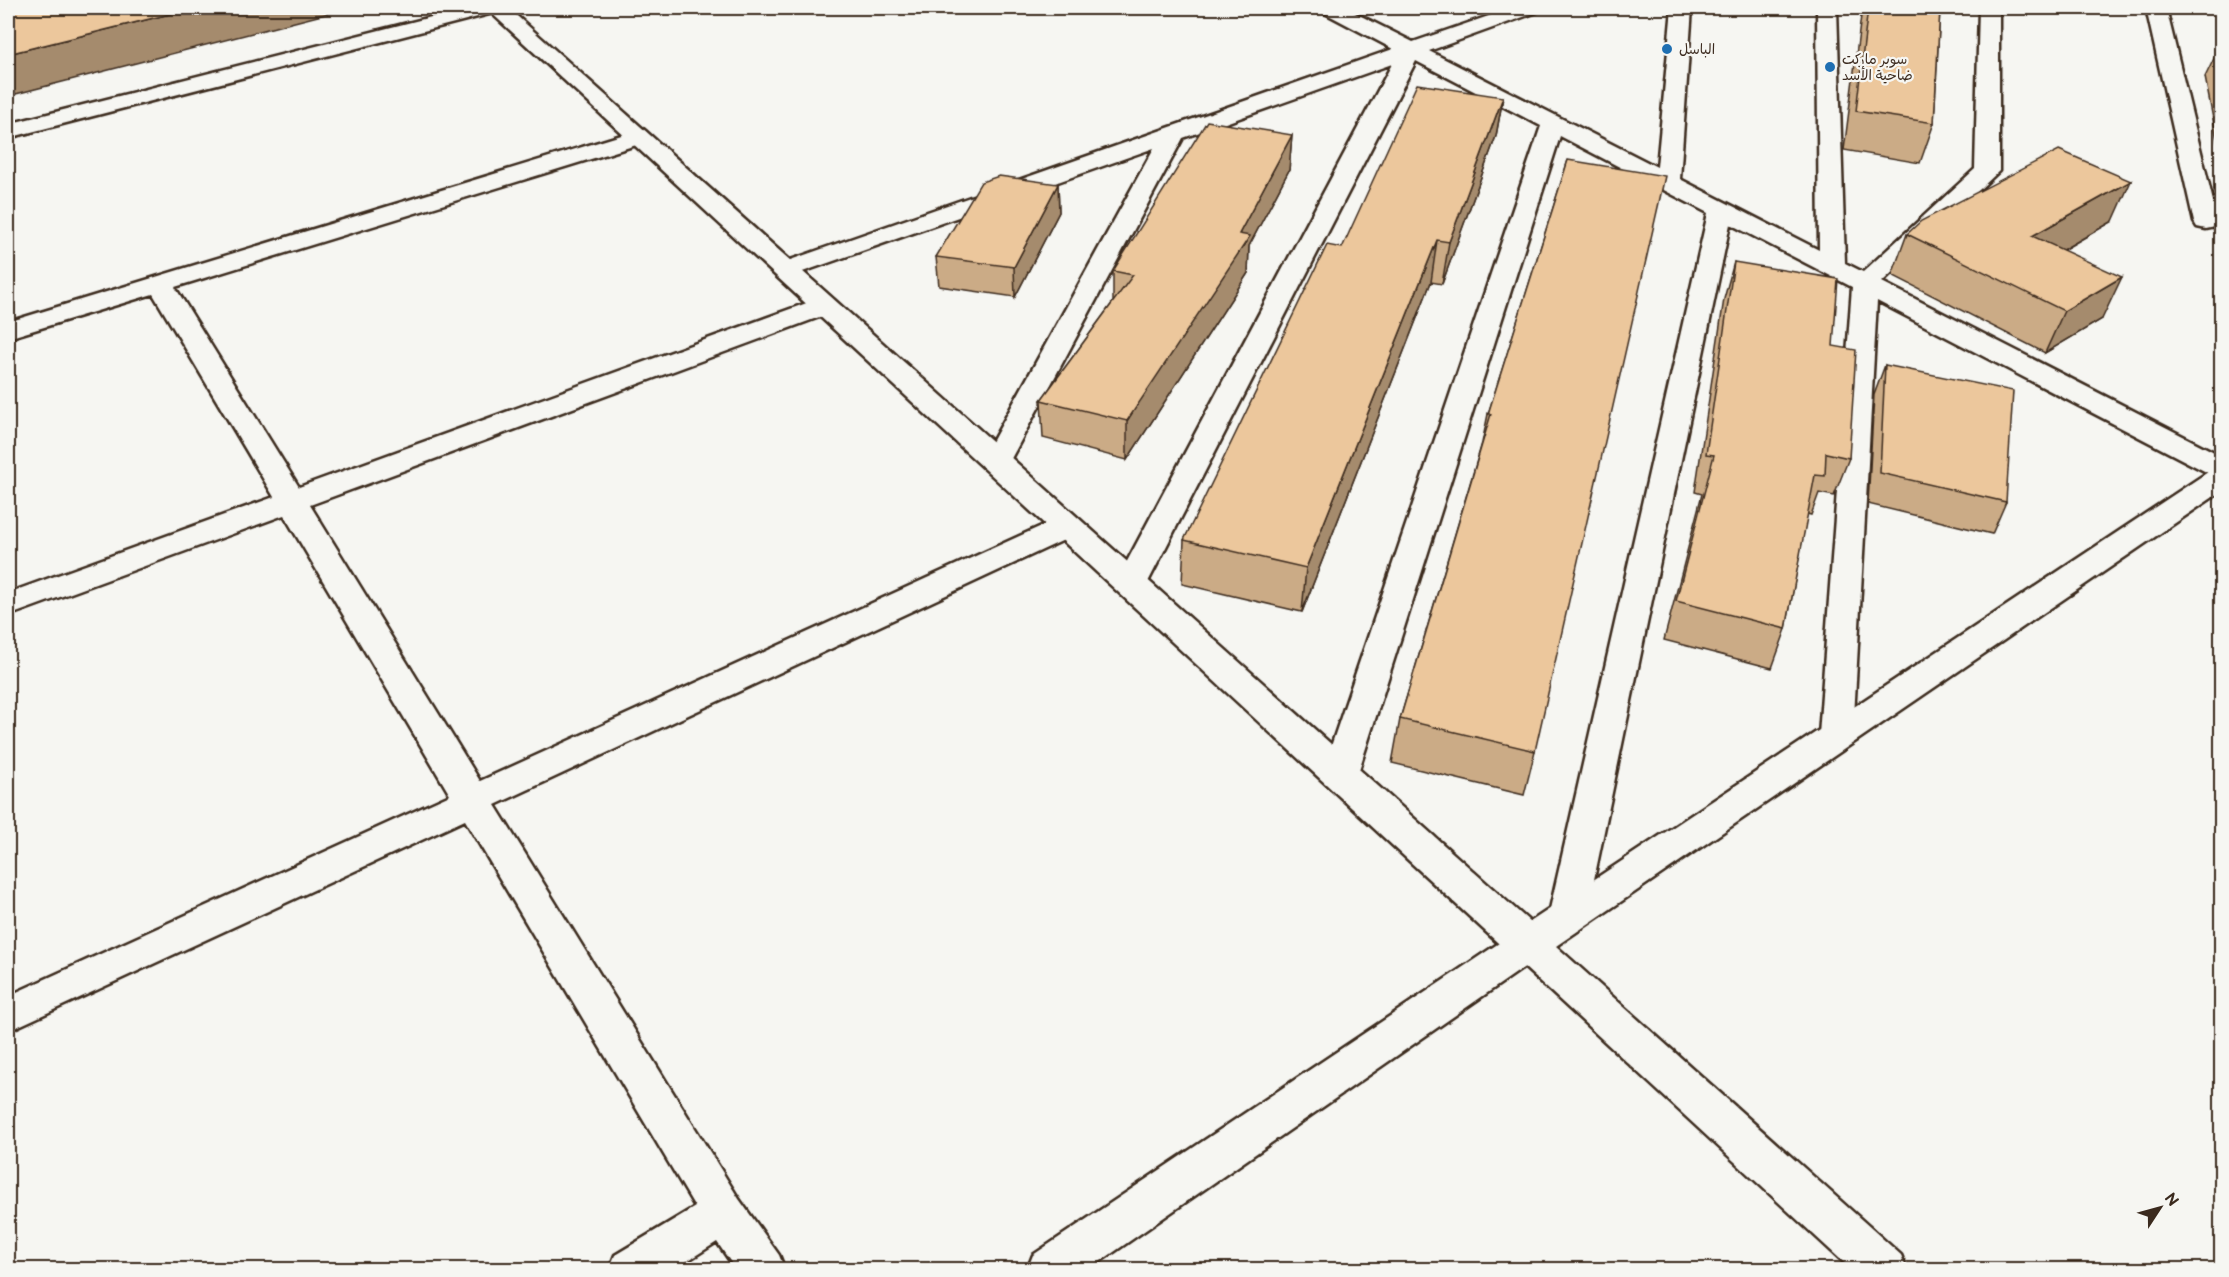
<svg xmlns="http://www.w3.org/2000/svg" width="2229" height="1277" font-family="'Balsamiq Sans','Playpen Sans Arabic',sans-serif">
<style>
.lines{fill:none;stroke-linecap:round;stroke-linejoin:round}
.minor-casing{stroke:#3b2a1e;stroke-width:5}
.secondary-casing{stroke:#3b2a1e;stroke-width:5}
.minor{fill:#f6f6f2;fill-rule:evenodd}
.secondary{fill:#f6f6f2;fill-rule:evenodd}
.wall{fill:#cbab86;stroke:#3b2a1e;stroke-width:1.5}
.shaded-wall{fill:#a58b6d;stroke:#3b2a1e;stroke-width:1.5}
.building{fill:#ecc79c;stroke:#3b2a1e;stroke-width:1.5}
.poi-dot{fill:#1f6fb2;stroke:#f6f6f2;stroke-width:2}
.labels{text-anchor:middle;stroke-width:4.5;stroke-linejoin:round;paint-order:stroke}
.far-poi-label{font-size:14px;fill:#3b2a1e;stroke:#f6f6f2;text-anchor:start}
</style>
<rect width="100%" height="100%" fill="#f6f6f2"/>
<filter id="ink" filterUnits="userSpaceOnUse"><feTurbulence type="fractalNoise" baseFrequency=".0167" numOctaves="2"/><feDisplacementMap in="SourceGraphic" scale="12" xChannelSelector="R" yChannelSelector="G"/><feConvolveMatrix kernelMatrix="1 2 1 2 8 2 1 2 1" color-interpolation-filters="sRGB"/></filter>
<g filter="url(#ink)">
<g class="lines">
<g class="minor-casing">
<path id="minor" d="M467,8H500L497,12L8,138V124Z
M1320,8H1345L1413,42L1512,8H1540L1537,12L1429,51L1657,167L1672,8H1692L1680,179L1819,250L1817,8H1837L1845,263L1863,272L1975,169L1979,8H1999V171L1882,282L2222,456V477L2212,475L1877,301L1853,735L1848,744L1836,748L1824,744L1819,735L1852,287L1730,224L1586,918L1581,929L1567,934L1553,929L1548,918L1708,213L1560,136L1358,773L1353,782L1340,786L1327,782L1322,773L1541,126L1416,61L1147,584L1142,592L1131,595L1120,592L1115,584L1392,64L1183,138L1006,468L996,471L986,468L981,462L1154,148L794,275L785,278L776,275L772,270L776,265L1393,49L1323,12Z
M2146,8H2166L2218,222L2215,227L2206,229L2197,227L2194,222Z
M638,130L646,132L650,137L646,142L175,287L299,487L815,300L824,298L833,300L837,306L833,312L310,505L480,781L1057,519L1068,516L1079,519L1083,526L1079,533L495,805L739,1199L779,1255L785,1270H736L717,1242L673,1270H609L615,1255L695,1207L465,820L8,1031V996L450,795L284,515L8,616V593L274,497L153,294L8,338V322Z
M1528,928L1542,933L1548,944L1542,955L1088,1270H1027L1033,1255L1514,933Z"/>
</g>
<g class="secondary-casing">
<path id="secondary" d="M486,8H508L1530,922L2211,470L2222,468V491L1556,946L1901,1255L1907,1270H1852Z"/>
</g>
<use href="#minor" class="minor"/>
<use href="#secondary" class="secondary"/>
</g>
<path class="wall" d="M1862,8H1940L1934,123L1920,163L1844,150Z
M2222,42V166L2205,77Z
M1503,97L1496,136L1442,284L1431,282L1302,612L1182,584L1184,540L1342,248Z
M1292,135L1289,170L1249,246L1248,273L1127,460L1043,438L1041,400L1113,302V271Z
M1568,160L1535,751L1524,795L1392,763L1400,719L1482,443L1488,414Z
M1058,184L1059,212L1015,297L939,286L936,257Z
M2113,221L2063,250L2102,319L2045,353L1892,275L1907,234Z
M1734,262L1833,346L1849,458L1834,496L1819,493L1811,515L1807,514L1786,629L1772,668L1664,640L1702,494L1695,492L1724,299Z
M1885,365L2006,502L1992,534L1868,504L1874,395Z"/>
<path class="shaded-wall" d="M194,8H349L8,96V54Z
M1503,97L1496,136L1442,284L1449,242Z
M1292,135L1289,170L1249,246L1248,273L1127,460V421L1239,234Z
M2131,181L2113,221L2015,277L2032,236Z
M1058,184L1059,212L1015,297L1014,267Z
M1437,240L1431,282L1302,612L1306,568Z
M2122,277L2102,319L2045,353L2064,311Z"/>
<path class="building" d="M8,8H194L8,54Z
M1868,8H1940L1934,123L1856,111Z
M1417,84L1503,97L1449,242L1437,240L1306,568L1184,540L1327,245L1342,248Z
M1207,121L1292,135L1239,234L1250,236L1127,421L1041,400L1133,275L1113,271Z
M2059,150L2131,181L2032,236L2122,277L2064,311L1907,234L1921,221Z
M1568,160L1665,176L1535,751L1400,719L1491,414H1488Z
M999,176L1058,184L1014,267L936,257L981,182Z
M1734,262L1838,279L1833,346L1856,350L1849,458L1826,453L1825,476L1815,475L1786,629L1676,601L1714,455L1706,454Z
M1885,365L2013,391L2006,502L1880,473Z"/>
</g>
<g class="poi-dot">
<circle cx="1667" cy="49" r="6"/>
<circle cx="1830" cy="67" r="6"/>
</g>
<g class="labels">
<g class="far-poi-label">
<text x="1679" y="54">الباسل</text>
<text x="1842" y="64">سوبر ماركت<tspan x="1842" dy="16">ضاحية الأسد</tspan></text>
</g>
</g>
<rect width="2229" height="1277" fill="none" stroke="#f6f6f2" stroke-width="30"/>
<rect x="15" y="15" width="2199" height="1247" fill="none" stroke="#3b2a1e" stroke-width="2" filter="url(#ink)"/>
<g transform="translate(2160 1208) rotate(54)" stroke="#f6f6f2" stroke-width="4.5" paint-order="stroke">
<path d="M0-4.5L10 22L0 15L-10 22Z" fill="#3b2a1e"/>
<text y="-9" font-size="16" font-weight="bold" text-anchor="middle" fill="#3b2a1e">N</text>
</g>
</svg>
